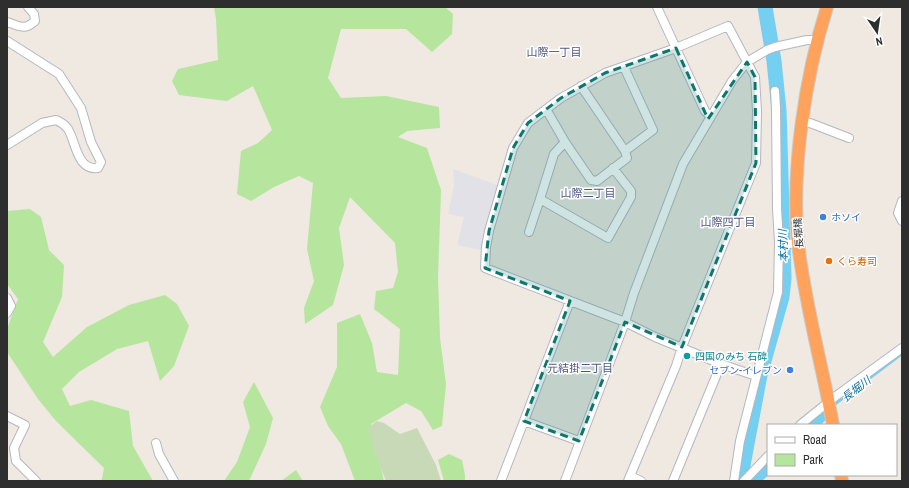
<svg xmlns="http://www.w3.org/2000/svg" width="909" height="488" font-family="'Archivo Narrow','Noto Sans JP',sans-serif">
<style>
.industrial{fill:#e3e1e8}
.green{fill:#b6e59e}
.cemetery{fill:#c8d9b8}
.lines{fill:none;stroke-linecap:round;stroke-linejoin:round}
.stream{stroke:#75cff0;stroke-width:2.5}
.river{stroke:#75cff0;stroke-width:15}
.minor-casing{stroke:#b4b7c1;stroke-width:10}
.highway-casing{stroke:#c9c9c9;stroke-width:14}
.minor{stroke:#fff;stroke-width:8}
.highway{stroke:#ffa35c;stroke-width:12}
.marked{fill:#0f766e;fill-opacity:0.2;stroke:#0f766e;stroke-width:3;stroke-dasharray:8 5;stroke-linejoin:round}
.shop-dot{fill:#3f7fe0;stroke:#fff;stroke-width:1.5}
.food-dot{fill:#e8710a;stroke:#fff;stroke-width:1.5}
.culture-dot{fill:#0f9aa8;stroke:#fff;stroke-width:1.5}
.labels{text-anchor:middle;stroke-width:3;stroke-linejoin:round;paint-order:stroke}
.shop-label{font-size:10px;fill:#366cbe;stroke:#fff;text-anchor:start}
.street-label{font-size:10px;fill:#2e2e2e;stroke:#fff}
.food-label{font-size:10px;fill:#c56008;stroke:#fff;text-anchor:start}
.culture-label{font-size:10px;fill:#0d838f;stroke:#fff;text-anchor:start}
.neighbourhood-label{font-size:11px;fill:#4d5680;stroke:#fff}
.water-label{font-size:11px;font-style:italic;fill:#0d6fa3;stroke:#fff}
</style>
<rect width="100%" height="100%" fill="#efe9e1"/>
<path class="industrial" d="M453,169L497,185L485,229L481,250L457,245L464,217L448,214L454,186Z"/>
<path class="green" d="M214,7H445L453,14L452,34L432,52L406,29H341L328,78L341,98L386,96L439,107L440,128L407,131L398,137L427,148L441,190L438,278L440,338L446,384L442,426L433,430L421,411L406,403L371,424L384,481H355L341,444L328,426L320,407L337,367V323L360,314L372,343L377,372L398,375L400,329L374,309L376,291L393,288L398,272L395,243L350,197L339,228L344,265L333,305L305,324L304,308L314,281L307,249L313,183L299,176L274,187L251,201L237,194L241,151L258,143L272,130L253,86L227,101L179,95L172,81L178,69L218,60L216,19Z
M30,209L41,217L49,250L64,265L62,297L43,342L53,357L87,327L129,305L165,295L177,304L189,326L174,366L160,381L148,341L117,349L79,372L62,389L70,406L91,400L129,411L133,446L153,481H100L102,479L104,468L56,421L38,399L7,352V329L18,299L7,284V211Z
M254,382L273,418L266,444L249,481H224L237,462L250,427L243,402Z
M449,454L462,460L465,475V481H444L438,460Z
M296,470L303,481H281Z"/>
<path class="cemetery" d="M377,421L384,423L400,434L417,428L436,465L441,481H386L374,451L369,427Z"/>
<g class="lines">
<path class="stream" d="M834,405L902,354
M820,415L826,411"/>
<path class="river" d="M810,425L820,415
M740,481L760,375L782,297L784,278L779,110L774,61L765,7
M751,481L768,465"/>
<g class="minor-casing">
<path id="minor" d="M657,7L705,111L710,116
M7,22C20,26 24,31 35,21L34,14L28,7
M7,41L59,74L81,108L91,142L101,162L98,168C77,171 76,142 68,129C65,125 61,122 56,120L42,123L7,145
M624,67L653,130L625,151
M546,109L565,142L554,154L540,199L608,238L631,197V191L613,168
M802,122L810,123L849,138
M565,142L591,180L597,181L627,158L625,151L581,86
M902,201L898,213L902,221
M529,232L540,199
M779,245L798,243
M7,298L11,306L7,313
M7,416L25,425L14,448L16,461L36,481
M524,421L579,441
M800,425L836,396L902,348
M156,443L159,454L174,481
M630,476L641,481
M501,481L570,301
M565,481L625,322L634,293L683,164L732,81L747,62L767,50L775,47L807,40H817
M628,481L676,366L682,347L756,163L757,111L755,77L728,26L676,48L605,73L561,98L528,123L513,148L489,231L486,247L485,268L625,322L655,337L721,364L756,376
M673,481L721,364
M734,481L740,441L778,292L779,242L777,209L776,108L775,91
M744,481L768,456"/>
</g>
<g class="highway-casing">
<path id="highway" d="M827,7C805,77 791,170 798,243C805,305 822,364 833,425
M841,475L842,481"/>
</g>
<use href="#minor" class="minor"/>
<use href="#highway" class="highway"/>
</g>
<path class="marked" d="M676,48L708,119L747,62L755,77L756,163L682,347L625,322L579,441L524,421L570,301L485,268L489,231L513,148L528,123L561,98L605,73Z"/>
<g class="shop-dot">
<circle cx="823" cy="217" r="4"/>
<circle cx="790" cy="370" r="4"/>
</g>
<circle class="food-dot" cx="829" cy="261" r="4"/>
<circle class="culture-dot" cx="687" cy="356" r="4"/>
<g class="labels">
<g class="shop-label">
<text x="831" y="221">ホソイ</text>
<text x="782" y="374" text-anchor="end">セブン-イレブン</text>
</g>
<g class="street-label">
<text transform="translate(798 233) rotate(-94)" y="4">長堀橋</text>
</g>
<g class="food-label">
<text x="837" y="265">くら寿司</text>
</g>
<g class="culture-label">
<text x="695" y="360">四国のみち 石碑</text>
</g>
<g class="neighbourhood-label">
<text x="554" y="56">山際一丁目</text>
<text x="588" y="197">山際二丁目</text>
<text x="728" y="226">山際四丁目</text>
<text x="580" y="372">元結掛二丁目</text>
</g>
<g class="water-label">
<text transform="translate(783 246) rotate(-92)" y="4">本村川</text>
<text transform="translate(856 389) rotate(-38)" y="4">長堀川</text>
</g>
</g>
<rect width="909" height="488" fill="none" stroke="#2e2e2e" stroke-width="16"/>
<rect x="767" y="424" width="130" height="52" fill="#ffffff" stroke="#ababab"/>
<rect x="775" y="437" width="20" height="6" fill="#ffffff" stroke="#ababab"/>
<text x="803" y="444" font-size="12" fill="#2e2e2e">Road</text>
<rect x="775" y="454" width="20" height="12" fill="#b6e59e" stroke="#ababab"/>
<text x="803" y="464" font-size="12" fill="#2e2e2e">Park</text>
<g transform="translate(877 32) rotate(167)" stroke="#ffffff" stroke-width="3" paint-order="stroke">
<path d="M0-3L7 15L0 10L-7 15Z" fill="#2e2e2e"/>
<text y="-6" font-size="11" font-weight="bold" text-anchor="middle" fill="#2e2e2e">N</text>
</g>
</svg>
